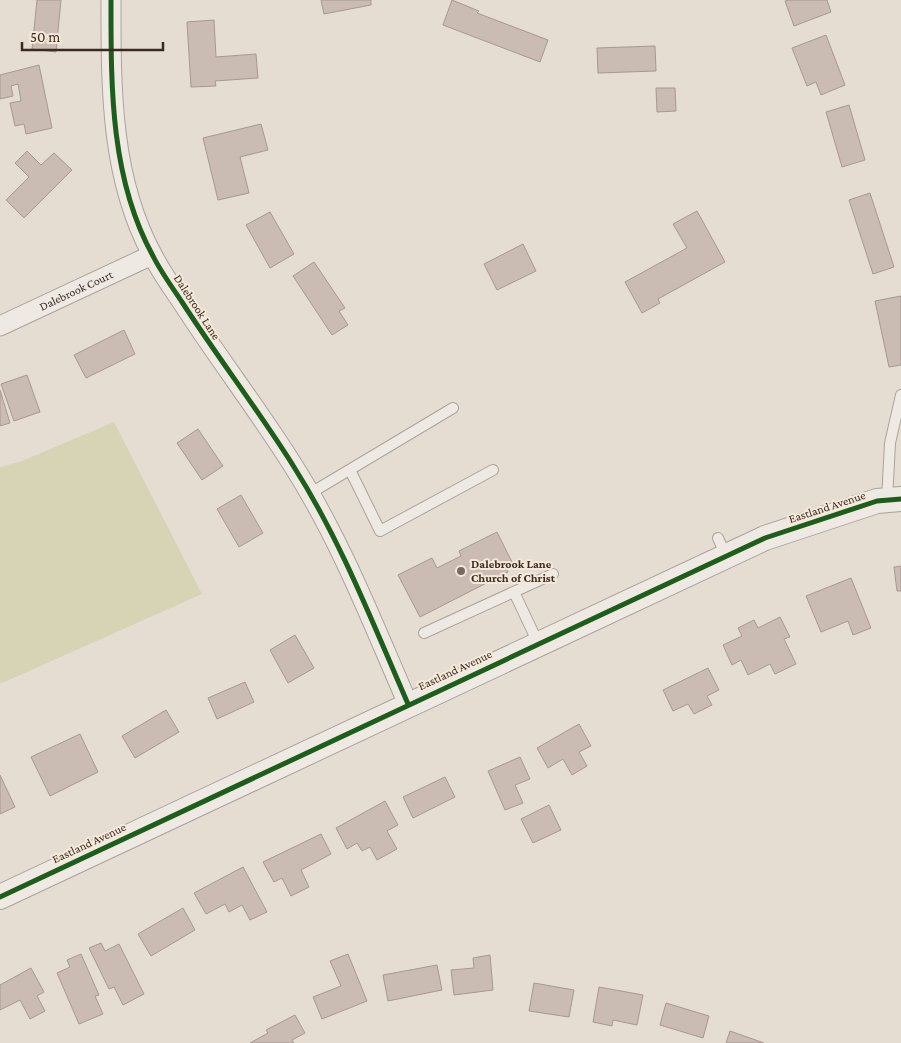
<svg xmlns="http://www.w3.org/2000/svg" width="901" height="1043" font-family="'Crimson Pro',serif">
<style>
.green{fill:#d7d3b5}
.building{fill:#cabbb3;stroke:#a69991}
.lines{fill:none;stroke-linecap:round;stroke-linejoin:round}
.service-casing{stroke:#aba39a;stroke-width:12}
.minor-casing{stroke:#aba39a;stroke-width:21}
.tertiary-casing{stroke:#aba39a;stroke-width:26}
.service{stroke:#eeeae3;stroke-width:10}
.minor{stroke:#eeeae3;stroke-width:19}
.tertiary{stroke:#eeeae3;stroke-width:24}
.cycleway-casing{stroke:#f5e9da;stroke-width:8}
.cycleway{stroke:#1b5e20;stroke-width:5}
.poi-dot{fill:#766960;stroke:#f5e9da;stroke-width:2}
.labels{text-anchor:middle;stroke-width:4;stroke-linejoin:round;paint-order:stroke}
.street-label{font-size:12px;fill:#3b2a22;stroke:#f5e9da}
.poi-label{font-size:12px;font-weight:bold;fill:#3b2a22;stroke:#f5e9da;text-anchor:start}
</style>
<rect width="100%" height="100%" fill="#e5ddd2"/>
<path class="green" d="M114,422L202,594L0,684V467L22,461Z"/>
<path class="building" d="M37,0H61L56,52L32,49Z
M321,0H371V5L324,14Z
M452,0L479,11L477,13L548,40L540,62L443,25Z
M789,0H827L831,12L794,26L785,1Z
M214,20L216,57L256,54L258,78L215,81L216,86L191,87L187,22Z
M826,35L845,85L821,95L816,82L807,86L792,48Z
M655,46L656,71L598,73L597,48Z
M39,65L52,128L26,134L24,124L15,126L10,103L21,101L18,84L11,86L13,96L0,99V75Z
M656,88H675L676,111L657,112Z
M849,105L865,160L842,167L826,112Z
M261,124L268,150L240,157L249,193L218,200L203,138Z
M27,151L41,165L54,153L72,170L24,218L6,200L29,177L15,163Z
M870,193L894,267L873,274L849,200Z
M697,211L725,262L658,299L660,303L642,313L625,282L687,248L673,224Z
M270,212L294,254L270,268L246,225Z
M523,244L536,271L497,290L484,264Z
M314,262L345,308L339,311L348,325L332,335L293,276Z
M901,296V365L889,367L875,301Z
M124,330L135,354L86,378L74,355Z
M27,375L40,412L14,421L1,384Z
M0,390L10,423L0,426Z
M198,429L223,466L202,480L177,443Z
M241,495L263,533L239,547L217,509Z
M497,532L512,562L505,566L508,572L420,617L398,575L432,558L437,568L461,556L459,551Z
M901,566V591H897L894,567Z
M851,578L871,628L853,635L848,621L821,632L806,596Z
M780,617L790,637L784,639L796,664L775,674L770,664L748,675L741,660L732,665L723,645L742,636L738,628L754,620L758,628Z
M295,635L314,668L288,683L270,650Z
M708,668L719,690L707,696L712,705L694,714L688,704L673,711L663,690Z
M245,682L254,702L217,719L208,698Z
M166,710L179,732L135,758L122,736Z
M579,724L591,746L579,752L587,766L572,775L563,759L548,768L537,748Z
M80,734L98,772L50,796L31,757Z
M520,757L530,779L515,785L523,803L505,810L488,771Z
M0,775L15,807L0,814Z
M445,777L455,797L413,818L403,797Z
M385,801L398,825L387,831L397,849L377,860L370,847L362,851L357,843L347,849L336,828Z
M549,805L561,830L533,843L521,819Z
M321,834L331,854L301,870L309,887L291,896L282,878L274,882L263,862Z
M243,867L267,912L250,920L242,905L229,912L225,904L206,914L194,893Z
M183,908L195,930L151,956L138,934Z
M101,943L105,951L119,944L144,994L123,1005L114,987L109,989L89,948Z
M81,954L99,995L95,996L103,1014L79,1024L57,973L70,967L67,960Z
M348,954L367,1001L322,1019L313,997L341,986L330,961Z
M490,955L493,990L454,995L451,970L474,968L473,958Z
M437,965L442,990L388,1001L383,975Z
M31,968L44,992L37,996L45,1011L30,1019L20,1000L0,1010V985Z
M534,983L574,990L569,1017L529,1011Z
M599,987L643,995L637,1025L613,1020L612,1026L593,1022Z
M666,1003L709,1016L703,1038L660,1025Z
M295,1015L305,1033L292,1040L294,1043H250L268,1033L266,1030Z
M730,1031L764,1043H726Z"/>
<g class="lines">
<g class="service-casing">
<path id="service" d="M350,470L380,531L493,470
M309,494L453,408
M887,500L890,443L901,395
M718,538L726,556
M514,592L538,643
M424,633L553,574"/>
</g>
<g class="minor-casing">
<g id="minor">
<path d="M111,0C111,86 110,178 153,256C161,272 172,287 182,302C218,358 259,411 294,467C341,541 373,624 408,704"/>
<path id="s1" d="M0,326L152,255"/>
</g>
</g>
<g class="tertiary-casing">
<path id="tertiary" d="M0,897L765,538L877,501L901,499"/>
</g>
<use href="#service" class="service"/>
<use href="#minor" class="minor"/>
<use href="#tertiary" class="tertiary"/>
<g class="cycleway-casing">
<path id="cycleway" d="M111,0C111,86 110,178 153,256C161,272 172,287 182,302C218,358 259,411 294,467C341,541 373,624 408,704
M0,897L765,538L877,501L901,499"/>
</g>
<use href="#cycleway" class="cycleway"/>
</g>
<circle class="poi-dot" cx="461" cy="571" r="5"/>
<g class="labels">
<g class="street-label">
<text dy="4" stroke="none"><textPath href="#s1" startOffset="84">Dalebrook Court</textPath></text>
<text transform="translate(197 307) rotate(57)" y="4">Dalebrook Lane</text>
<text transform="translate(827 507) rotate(-18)" y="4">Eastland Avenue</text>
<text transform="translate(455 670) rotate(-25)" y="4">Eastland Avenue</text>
<text transform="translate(89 843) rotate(-25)" y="4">Eastland Avenue</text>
</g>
<g class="poi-label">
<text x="471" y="568">Dalebrook Lane<tspan x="471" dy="14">Church of Christ</tspan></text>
</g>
</g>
<path d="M22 42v8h141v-8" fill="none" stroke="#3b2a22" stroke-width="2.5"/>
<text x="30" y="42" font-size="15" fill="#3b2a22" stroke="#f5e9da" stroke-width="4" paint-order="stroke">50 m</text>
</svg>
